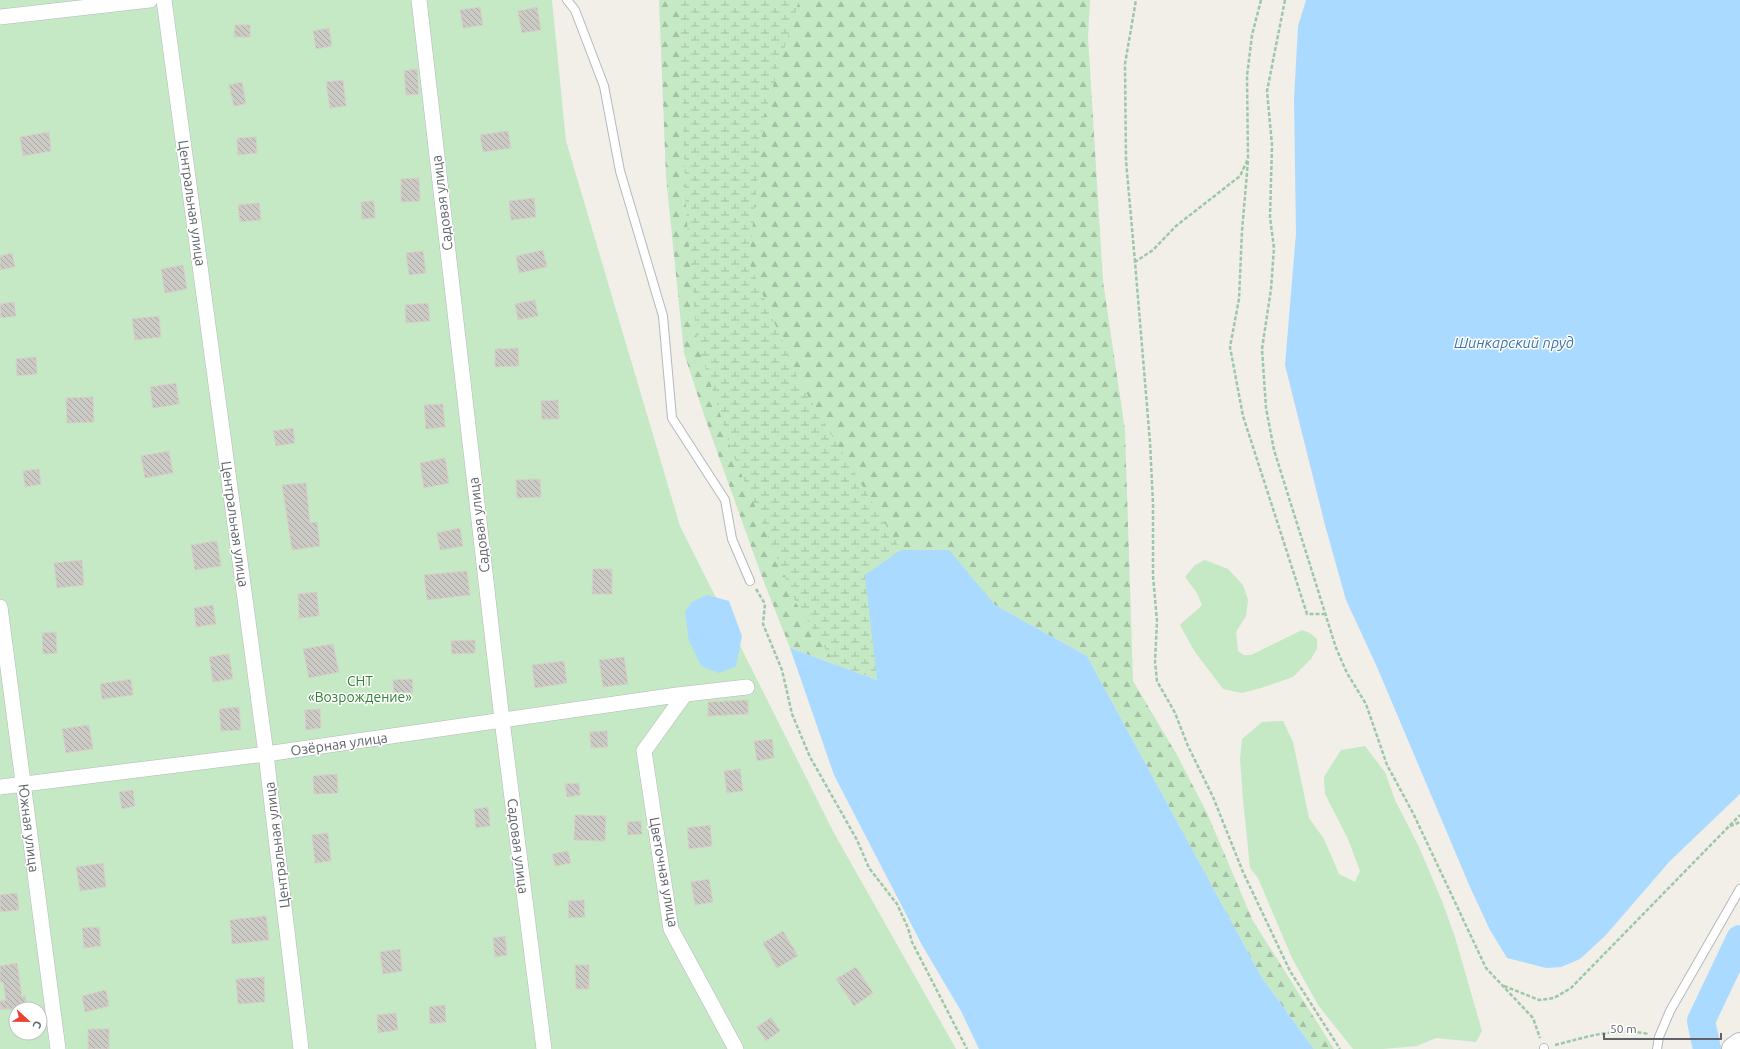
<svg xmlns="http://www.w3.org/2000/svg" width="1740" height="1049" font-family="Ubuntu,sans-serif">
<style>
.green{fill:#c5e8c5;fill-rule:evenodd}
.forest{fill:url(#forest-firs)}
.wetland{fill:url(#wetland-marsh)}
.water{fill:#aadaff}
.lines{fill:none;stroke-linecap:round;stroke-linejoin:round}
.river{stroke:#aadaff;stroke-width:28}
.building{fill:url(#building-back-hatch);stroke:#d6d1c6}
.lane-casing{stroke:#b5b8bc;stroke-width:10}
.street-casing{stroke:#b5b8bc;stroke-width:16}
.secondary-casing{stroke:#b6babf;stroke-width:24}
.path{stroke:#9cc7a9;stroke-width:2.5;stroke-dasharray:4 2;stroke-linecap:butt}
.lane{stroke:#fff;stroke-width:8}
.street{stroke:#fff;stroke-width:15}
.secondary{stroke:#fff;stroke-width:22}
.labels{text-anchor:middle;stroke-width:3;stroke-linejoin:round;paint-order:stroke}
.street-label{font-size:14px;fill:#5f6368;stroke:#fff}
.park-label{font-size:14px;fill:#348238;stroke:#fff}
.water-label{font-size:15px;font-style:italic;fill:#4174aa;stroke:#fff}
</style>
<defs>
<pattern id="forest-firs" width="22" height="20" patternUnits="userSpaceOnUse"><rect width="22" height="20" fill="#c5e8c5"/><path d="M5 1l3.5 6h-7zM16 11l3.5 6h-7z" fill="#a3c0a4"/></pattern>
<pattern id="wetland-marsh" width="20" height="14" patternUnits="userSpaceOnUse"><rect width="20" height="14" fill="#c5e8c5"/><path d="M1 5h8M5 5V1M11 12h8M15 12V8" fill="none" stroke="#a3c0a4"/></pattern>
<pattern id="building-back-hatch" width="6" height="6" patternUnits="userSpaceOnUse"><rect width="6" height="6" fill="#cccac5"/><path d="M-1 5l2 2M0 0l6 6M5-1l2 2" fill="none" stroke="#a9a8a4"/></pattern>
</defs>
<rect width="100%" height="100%" fill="#f1efe8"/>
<path class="green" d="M0,0H552L566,141L680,526L834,833L956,1049H0ZM16,1009H40V1033H16Z
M1205,560L1228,569L1243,585L1248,600L1246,616L1236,632L1238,651L1244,655H1251L1302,630L1310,633L1317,639V649L1311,659L1293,677L1261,688L1242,693L1223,689L1195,652L1180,625C1187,617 1195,613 1202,605L1197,593L1185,577L1195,565Z
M1283,721L1293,742L1309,818L1324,839L1339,874L1355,882L1360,871L1348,839L1325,794L1324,777L1341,750L1365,746L1385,772L1395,800L1419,847L1442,901L1455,937L1482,1031L1476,1042L1436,1038L1417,1046L1383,1049H1353L1318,1005L1292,958L1258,878L1250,868L1243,799L1240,759L1242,739L1262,722Z"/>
<path class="forest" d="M659,0H1090L1088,37L1103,281L1125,430L1133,681L1177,755L1207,813L1253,921L1334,1049H1314L1262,978L1087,656L995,605L949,551L878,680L790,648L762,577L705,418L684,353L666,177Z"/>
<path class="wetland" d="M679,0H799L764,116L749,262L798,379L901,550L865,575L878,680L836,665L796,603L732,452L697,341L686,211Z"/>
<path class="water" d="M1306,0H1740V794L1670,861L1605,936L1580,959L1561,967L1546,968L1507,958L1490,930L1470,887L1377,667L1346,600L1325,525L1285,365L1296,233L1294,99L1298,26Z
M901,550H949L995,605L1087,656L1262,978L1314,1049H979L961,1011L922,945L834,775L790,648L877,680L865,575Z
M707,595L729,601L742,636L736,666L719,673L701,666L689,641L685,612L692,602Z"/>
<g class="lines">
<path class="river" d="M1707,1049L1701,1021L1740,939"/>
</g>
<path class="building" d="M480,7L483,25L463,28L460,10Z
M537,7L541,30L522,33L518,11Z
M235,25H250V37H234Z
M329,28L332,46L316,49L313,31Z
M417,69L419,94L406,95L404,71Z
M343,80L346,106L330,108L326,82Z
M242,82L246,104L234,106L229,85Z
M508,131L511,148L483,152L480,135Z
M49,132L51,151L23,156L20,137Z
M256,137L257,153L238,155L237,138Z
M419,178L420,201L401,202V179Z
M534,198L536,217L511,220L509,201Z
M374,201L375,218L362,219L361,202Z
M259,203L261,220L240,222L238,205Z
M543,250L547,267L519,273L516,256Z
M423,251L426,273L409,275L406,253Z
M12,253L15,267L0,270V256Z
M183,265L187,289L165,293L161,269Z
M535,300L538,316L518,320L515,304Z
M14,302L16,316L1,318L0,304Z
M428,303L430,321L406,323L405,305Z
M159,316L161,337L135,340L132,319Z
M518,348L519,366L495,367V349Z
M36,357L37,374L17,376L16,359Z
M176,383L179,404L153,408L150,387Z
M93,397L94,422L67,423L66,398Z
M558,400L559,419H542L541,401Z
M443,404L445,427L426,429L424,405Z
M293,428L295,443L276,446L273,431Z
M169,451L173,473L145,478L141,456Z
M445,458L449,483L424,488L420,463Z
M39,469L41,484L25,487L23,471Z
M540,479L541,497L517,498L516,480Z
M306,483L310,523L317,522L320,546L292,550L282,485Z
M460,528L463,546L440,550L437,533Z
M217,541L221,566L195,570L191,545Z
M82,560L84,585L57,588L54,563Z
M593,569H612V594H592Z
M467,571L470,595L427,600L424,575Z
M317,592L319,616L299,618L298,594Z
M213,605L216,624L196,627L194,608Z
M56,632L57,653L43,654L42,633Z
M475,640V653L452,654L451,641Z
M333,644L339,672L309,678L303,649Z
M229,654L233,679L213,682L209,657Z
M624,657L628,684L603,687L599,660Z
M564,661L567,683L535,688L532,665Z
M131,679L133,695L102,699L100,684Z
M412,679L413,692L394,693L393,680Z
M748,700V714L708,716V702Z
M239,707L241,730L221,731L219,709Z
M320,709L321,728L306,730L305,710Z
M89,725L93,749L66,753L62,729Z
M607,731L608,747L591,748L590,732Z
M772,739L774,758L757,761L754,741Z
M740,769L743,791L727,793L724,771Z
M337,774L338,793L314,794L313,776Z
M579,783L580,795L567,797L565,784Z
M133,790L135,806L122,809L119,792Z
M488,807L490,826L476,828L474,809Z
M575,815L606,816L605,841L574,840Z
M641,821L642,834L628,835L627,822Z
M710,825L712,846L689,849L687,828Z
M328,833L331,861L315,863L312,835Z
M568,851L571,863L555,866L552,854Z
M103,863L106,887L80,891L76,867Z
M709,879L713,902L695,905L691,882Z
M17,893L19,910L0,912V895Z
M584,900L585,917L569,918L568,901Z
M266,916L269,940L232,944L230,920Z
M99,927L101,946L84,948L82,928Z
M783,931L798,956L777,968L763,943Z
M505,936L507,955L495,957L493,938Z
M400,949L402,971L383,974L380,952Z
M17,963L22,997L25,996L28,1009H0V1001L6,1000L3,982H0V966Z
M575,965H589V989H576Z
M856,967L873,993L854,1006L836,979Z
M264,977L265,1002L238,1004L236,979Z
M106,990L109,1006L85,1012L82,996Z
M445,1005L446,1022L430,1024L429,1007Z
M396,1013L398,1030L378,1033L377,1015Z
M771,1017L780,1031L766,1041L757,1027Z
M88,1029H109V1049H88Z"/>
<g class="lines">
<g class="lane-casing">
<path id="lane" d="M567,0L575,10L604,86L620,171L663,316L672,418L725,500L732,539L750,581
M1544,1048V1049
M1657,1049L1659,1037L1670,1011L1740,889"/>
</g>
<g class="street-casing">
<path id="street" d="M164,0L266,754L301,1049
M419,0L502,720L544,1049
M0,17L150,0
M0,607L58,1049
M685,694L644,751L671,929L736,1049
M0,787L266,754L677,695L747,687"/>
</g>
<g class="secondary-casing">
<path id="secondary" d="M1733,1049L1740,1044"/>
</g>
<path class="path" d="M1261,0L1252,35L1247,76L1248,159L1240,176L1176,226L1153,250L1135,262L1150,442L1153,504V576L1157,621L1155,662L1157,681L1175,713L1188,746L1213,797L1243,872L1290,971L1340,1049
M1285,0L1267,91L1272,145L1270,217L1274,248L1271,289L1262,349L1266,408L1274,450L1336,648L1347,673L1366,704L1387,765L1413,813L1486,968L1533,1018L1540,1038
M1248,161L1242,231L1239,299L1230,347L1243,416L1307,614H1324
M1135,262L1126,161L1125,64L1136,0
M756,589L765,604L763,624L782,670L792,714L810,757L857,840L869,868L897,904L908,928L912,942L967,1049
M1730,826L1740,822
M1504,986L1539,1000L1554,998L1571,988L1740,815
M1555,1045C1587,1037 1615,1027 1648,1034"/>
<use href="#lane" class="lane"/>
<use href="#street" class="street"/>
<use href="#secondary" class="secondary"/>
</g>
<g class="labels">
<g class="street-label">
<text transform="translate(192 203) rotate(82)" y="5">Центральная улица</text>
<text transform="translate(442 203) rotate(-97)" y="5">Садовая улица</text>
<text transform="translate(235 524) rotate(82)" y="5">Центральная улица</text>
<text transform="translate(479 525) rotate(-97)" y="5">Садовая улица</text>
<text transform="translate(339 744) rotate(-8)" y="5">Озёрная улица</text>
<text transform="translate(29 828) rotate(83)" y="5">Южная улица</text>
<text transform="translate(277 845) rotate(-97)" y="5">Центральная улица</text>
<text transform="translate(518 846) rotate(83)" y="5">Садовая улица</text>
<text transform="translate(664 872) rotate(80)" y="5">Цветочная улица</text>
</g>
<g class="park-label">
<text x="360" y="686">СНТ<tspan x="360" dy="16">«Возрождение»</tspan></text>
</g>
<g class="water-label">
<text x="1514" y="348">Шинкарский пруд</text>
</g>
</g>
<g transform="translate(28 1021) rotate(112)"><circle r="19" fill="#ffffff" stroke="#bfc1c3"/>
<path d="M0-3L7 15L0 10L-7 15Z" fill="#ea4335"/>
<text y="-6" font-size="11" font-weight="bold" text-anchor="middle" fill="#5f6368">С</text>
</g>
<path d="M1604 1033v6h117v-6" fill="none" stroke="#5f6368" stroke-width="2"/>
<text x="1610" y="1033" font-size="12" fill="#5f6368" stroke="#ffffff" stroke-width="3" paint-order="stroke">50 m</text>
</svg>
